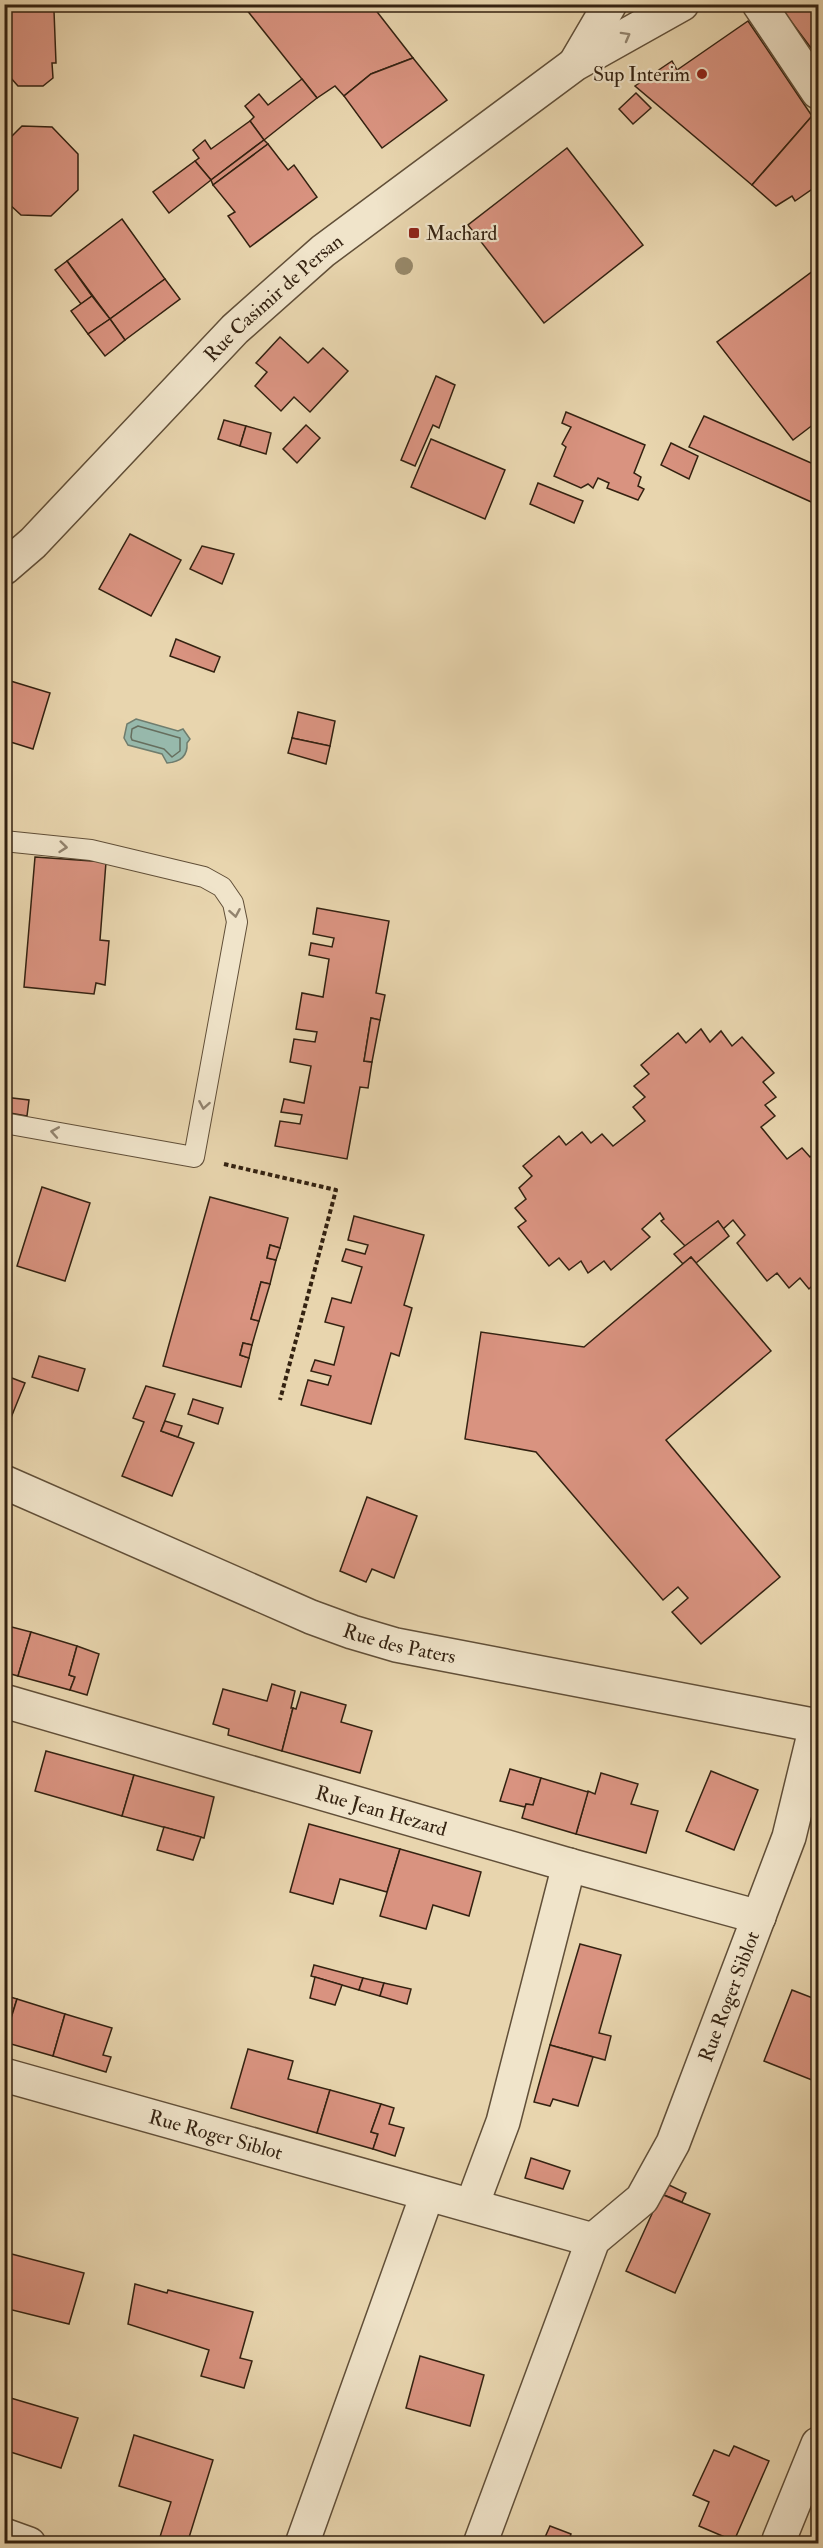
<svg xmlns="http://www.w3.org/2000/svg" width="823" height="2548" font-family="'IM FELL Double Pica',serif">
  <rect width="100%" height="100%" fill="#e8d5ae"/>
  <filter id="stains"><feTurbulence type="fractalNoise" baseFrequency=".00333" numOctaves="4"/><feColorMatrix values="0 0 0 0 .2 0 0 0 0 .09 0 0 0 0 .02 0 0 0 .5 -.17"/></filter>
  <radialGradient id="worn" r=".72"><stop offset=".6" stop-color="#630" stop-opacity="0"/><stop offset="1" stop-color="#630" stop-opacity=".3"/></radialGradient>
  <path fill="#97b9ac" stroke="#6f7d6e" stroke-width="1.5" d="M136 719 178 731 183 729 190 739 187 743C188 756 180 762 167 763L162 754 128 745 124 738 127 724Z"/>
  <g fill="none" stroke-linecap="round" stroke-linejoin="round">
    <path stroke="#666e5e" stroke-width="1.5" d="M138 726 180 738V751L172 757 164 749 132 740 131 737 132 729Z"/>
  </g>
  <g fill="#d99380" stroke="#342211" stroke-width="1.5">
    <path d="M17 4H47L54 11 56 63H52L53 78 43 86H18L10 77 11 10Z"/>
    <path d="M242 4H371L413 58 371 74 344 96 335 86 317 98Z"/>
    <path d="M778 4H818V43L811 48Z"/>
    <path d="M748 21 812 116 752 185 635 86 672 61 677 70Z"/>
    <path d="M413 58 447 100 382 148 344 96 371 74Z"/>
    <path d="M302 79 317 98 264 140 250 121 254 117 245 106 259 94 268 105Z"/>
    <path d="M636 93 651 108 633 124 619 109Z"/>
    <path d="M812 116 818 126V185L795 201 792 196 776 206 752 185Z"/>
    <path d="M250 121 264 140 211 180 195 161 199 158 193 150 205 140 211 149Z"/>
    <path d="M22 126 52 127 78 154V190L51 216 21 215 8 203 9 139Z"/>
    <path d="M264 140 268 144 213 185 211 180Z"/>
    <path d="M268 144 288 170 294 165 317 197 250 247 228 216 235 212 213 185Z"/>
    <path d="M567 148 643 245 544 323 468 225Z"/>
    <path d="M195 161 211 180 169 213 153 192Z"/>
    <path d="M122 219 165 279 110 319 67 261Z"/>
    <path d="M67 261 92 296 81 304 55 270Z"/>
    <path d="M817 268 818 421 793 440 717 342Z"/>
    <path d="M165 279 180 299 125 340 110 319Z"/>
    <path d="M92 296 110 319 88 334 71 311Z"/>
    <path d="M110 319 125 340 105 356 88 334Z"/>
    <path d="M280 337 308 363 323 348 348 371 310 412 294 397 281 411 255 386 267 372 256 363Z"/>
    <path d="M436 376 455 385 439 428 433 425 415 466 401 460Z"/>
    <path d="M566 412 645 445 634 473 641 477 638 486 644 489 638 500 607 488 609 483 598 478 593 488 588 484 581 488 554 476 566 447 562 444 571 427 562 423Z"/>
    <path d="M704 416 818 466V505L689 447Z"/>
    <path d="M224 420 246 426 240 446 218 439Z"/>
    <path d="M306 425 320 438 297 463 283 449Z"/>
    <path d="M246 426 271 433 266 454 240 446Z"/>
    <path d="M431 439 505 470 485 519 411 487Z"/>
    <path d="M671 443 698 456 689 479 661 465Z"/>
    <path d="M538 483 583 501 574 523 530 504Z"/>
    <path d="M130 534 181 560 151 616 99 589Z"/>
    <path d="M202 546 234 554 222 584 190 569Z"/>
    <path d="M176 639 220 657 214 672 170 656Z"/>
    <path d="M4 679 50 693 33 749 4 740Z"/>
    <path d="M298 712 335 721 330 746 292 738Z"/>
    <path d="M292 738 330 746 326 764 288 753Z"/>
    <path d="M35 857 106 862 100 940 109 941 105 985 96 983 94 994 24 987Z"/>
    <path d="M317 908 389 921 376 993 385 995 380 1020 371 1018 364 1061 372 1062 368 1088 360 1087 347 1159 275 1146 280 1121 300 1124 302 1115 281 1112 284 1099 304 1103 311 1066 290 1062 294 1039 315 1042 317 1032 296 1029 302 993 323 997 329 959 309 955 311 943 332 947 334 938 313 934Z"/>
    <path d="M371 1018 380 1020 372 1062 364 1061Z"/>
    <path d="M701 1029 710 1042 721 1031 732 1046 742 1037 774 1073 763 1082 776 1097 765 1105 775 1116 761 1127 787 1159 802 1148 810 1157 818 1151V1280L809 1289 800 1278 789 1288 777 1273 767 1281 737 1243 745 1235 733 1220 723 1229 718 1221 686 1247 661 1221 664 1219 660 1213 642 1229 650 1237 611 1270 604 1261 588 1273 581 1261 569 1270 559 1258 549 1266 518 1227 526 1221 515 1208 526 1199 519 1188 532 1176 523 1166 559 1136 566 1145 582 1132 591 1143 602 1134 613 1146 645 1121 633 1107 645 1097 634 1086 649 1074 641 1065 678 1033 686 1043Z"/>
    <path d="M4 1097 29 1100 27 1116 4 1112Z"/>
    <path d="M42 1187 90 1203 65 1281 17 1266Z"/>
    <path d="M210 1197 288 1218 280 1248 270 1245 267 1258 276 1260 270 1284 261 1282 251 1319 259 1321 252 1345 243 1343 240 1355 249 1358 241 1387 163 1366Z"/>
    <path d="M354 1216 424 1235 404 1305 412 1308 399 1356 391 1353 371 1424 301 1405 308 1380 328 1385 331 1376 311 1371 315 1360 334 1365 344 1327 325 1322 332 1298 351 1303 362 1267 342 1261 346 1249 365 1254 368 1245 348 1240Z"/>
    <path d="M718 1221 729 1236 696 1263 691 1257 683 1264 674 1254Z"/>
    <path d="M270 1245 280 1248 276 1260 267 1258Z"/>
    <path d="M691 1257 771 1351 666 1440 780 1577 701 1644 672 1612 688 1598 678 1587 663 1600 536 1452 465 1439 481 1332 584 1347Z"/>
    <path d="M261 1282 270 1284 259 1321 251 1319Z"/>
    <path d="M243 1343 252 1345 249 1358 240 1355Z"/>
    <path d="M39 1356 85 1369 78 1391 32 1377Z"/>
    <path d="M4 1375 25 1383 4 1435Z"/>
    <path d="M146 1386 175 1394 161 1431 194 1443 172 1496 122 1476 144 1422 133 1418Z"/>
    <path d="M193 1399 223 1408 218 1424 188 1414Z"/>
    <path d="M165 1421 182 1426 178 1437 161 1431Z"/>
    <path d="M367 1497 417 1516 394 1578 372 1569 366 1582 340 1571Z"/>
    <path d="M4 1625 31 1632 18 1676 4 1672Z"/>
    <path d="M31 1632 77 1646 69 1675 75 1677 70 1690 18 1676Z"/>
    <path d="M77 1646 99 1654 87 1695 70 1690 75 1677 69 1675Z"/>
    <path d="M272 1684 295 1691 291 1708H293L282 1751 228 1735 229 1729 213 1724 223 1689 267 1701Z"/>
    <path d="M301 1692 346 1705 341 1722 372 1731 360 1773 282 1751 293 1708 296 1709Z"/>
    <path d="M46 1751 134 1775 122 1816 35 1791Z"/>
    <path d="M510 1769 541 1778 533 1805 526 1804 525 1807 500 1801Z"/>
    <path d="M711 1771 758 1790 734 1850 686 1831Z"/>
    <path d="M601 1773 638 1784 631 1804 658 1811 646 1853 576 1834 588 1791 595 1794Z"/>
    <path d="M134 1775 214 1797 204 1838 122 1816Z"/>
    <path d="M541 1778 588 1792 576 1834 522 1818 526 1804 533 1805Z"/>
    <path d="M309 1824 400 1849 387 1892 340 1879 333 1904 290 1892Z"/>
    <path d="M164 1827 201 1837 193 1860 157 1850Z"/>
    <path d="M400 1849 481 1872 469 1916 433 1905 426 1929 380 1916Z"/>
    <path d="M580 1944 621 1955 599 2033 611 2036 605 2060 550 2045Z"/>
    <path d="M314 1965 363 1978 359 1990 311 1976Z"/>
    <path d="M315 1977 342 1985 335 2005 310 1998Z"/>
    <path d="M363 1978 384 1983 380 1996 359 1990Z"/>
    <path d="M384 1983 411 1989 407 2004 380 1996Z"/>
    <path d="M792 1990 818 2000V2061L812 2080 764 2061Z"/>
    <path d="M4 1995 17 1999 8 2028 4 2027Z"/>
    <path d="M17 1999 65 2014 53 2056 4 2042V2027L8 2028Z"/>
    <path d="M65 2014 112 2028 103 2055 111 2057 106 2072 53 2056Z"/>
    <path d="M550 2045 593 2057 578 2106 553 2099 550 2106 534 2102Z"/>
    <path d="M248 2049 293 2061 288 2079 330 2090 317 2133 231 2108Z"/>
    <path d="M330 2090 381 2104 371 2132 378 2134 373 2149 317 2133Z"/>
    <path d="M381 2104 394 2108 389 2124 404 2128 395 2156 373 2149 378 2134 371 2132Z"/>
    <path d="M531 2158 570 2171 563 2189 525 2178Z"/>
    <path d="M669 2185 686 2193 682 2202 664 2195Z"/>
    <path d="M661 2194 710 2214 675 2293 626 2271Z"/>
    <path d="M4 2252 84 2273 69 2324 4 2308Z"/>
    <path d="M135 2284 167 2293 168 2290 253 2312 240 2358 252 2361 244 2388 201 2376 209 2350 128 2324Z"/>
    <path d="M420 2356 484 2375 470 2426 406 2408Z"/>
    <path d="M4 2396 78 2418 61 2468 4 2450Z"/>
    <path d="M134 2435 213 2460 187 2544H169L159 2540 171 2502 119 2486Z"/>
    <path d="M734 2446 769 2461 734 2541 699 2526 709 2502 693 2495 714 2450 729 2456Z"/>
    <path d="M550 2526 571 2534 569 2540 578 2544H542Z"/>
  </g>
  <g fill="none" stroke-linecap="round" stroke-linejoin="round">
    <defs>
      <path id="service" d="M4 841 91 850 204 877 222 887 233 903 237 922 194 1157 4 1123"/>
      <g id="minor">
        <path d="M759 4 818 92"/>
        <path d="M576 62 610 4"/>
        <path id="s1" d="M4 568 33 543 235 329 323 251 575 64 682 4"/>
        <path id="s2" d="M4 1482 311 1617 352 1632 396 1645 818 1726"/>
        <path id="s3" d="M4 1701 569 1865 759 1917"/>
        <path id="s4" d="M4 2075 593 2240"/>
        <path d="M472 2205 503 2122 569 1865"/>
        <path d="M4 2535 29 2544"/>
        <path d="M779 2540 818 2444"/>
        <path d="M302 2544 427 2195"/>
        <path id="s5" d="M480 2544 593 2240 642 2199 673 2143 789 1837 816 1726"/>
      </g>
    </defs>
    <use href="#service" stroke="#614f38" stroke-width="22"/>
    <use href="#minor" stroke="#614f38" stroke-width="36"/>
    <path stroke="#342211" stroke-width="4" stroke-dasharray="4.5 3" stroke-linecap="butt" d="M224 1164 336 1190 280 1400"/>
    <use href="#service" stroke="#f0e4ca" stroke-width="20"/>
    <use href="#minor" stroke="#f0e4ca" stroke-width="33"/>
  </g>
  <circle fill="#978869" cx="404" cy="266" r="9"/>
  <defs><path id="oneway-chevron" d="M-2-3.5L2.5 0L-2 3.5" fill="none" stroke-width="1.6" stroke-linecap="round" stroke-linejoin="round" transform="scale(1.5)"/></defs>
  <g stroke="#92836e">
    <use href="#oneway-chevron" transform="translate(626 36) rotate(-29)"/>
    <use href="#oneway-chevron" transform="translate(63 847) rotate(6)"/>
    <use href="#oneway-chevron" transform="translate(235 913) rotate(80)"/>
    <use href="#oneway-chevron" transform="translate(204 1105) rotate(100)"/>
    <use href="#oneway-chevron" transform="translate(55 1132) rotate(-170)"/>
  </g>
  <g fill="#8f2418" stroke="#f0e4ca" stroke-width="2">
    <circle cx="702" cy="74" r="6"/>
    <rect x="408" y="227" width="12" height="12" rx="3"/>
  </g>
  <g text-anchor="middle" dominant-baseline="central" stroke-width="4.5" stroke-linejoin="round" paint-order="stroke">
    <g font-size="20" fill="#342211" stroke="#f0e4ca" text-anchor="end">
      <text x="690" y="74">Sup Interim</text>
      <text x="426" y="233" text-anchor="start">Machard</text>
    </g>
    <g font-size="20" fill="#342211" stroke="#f0e4ca">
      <text stroke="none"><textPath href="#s1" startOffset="382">Rue Casimir de Persan</textPath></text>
      <text stroke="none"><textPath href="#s2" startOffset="428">Rue des Paters</textPath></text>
      <text stroke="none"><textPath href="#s3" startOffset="393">Rue Jean Hezard</textPath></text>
      <text stroke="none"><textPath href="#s5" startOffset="609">Rue Roger Siblot</textPath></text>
      <text stroke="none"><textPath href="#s4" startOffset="220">Rue Roger Siblot</textPath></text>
    </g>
  </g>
  <rect width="823" height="2548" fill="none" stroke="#e8d5ae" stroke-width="24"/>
  <rect x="6" y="6" width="811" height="2536" fill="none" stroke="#342211" stroke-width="3"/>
  <rect x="12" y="12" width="799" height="2524" fill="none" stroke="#342211" stroke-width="1.5"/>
  <rect width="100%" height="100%" filter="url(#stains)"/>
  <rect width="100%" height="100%" fill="url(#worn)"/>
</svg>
